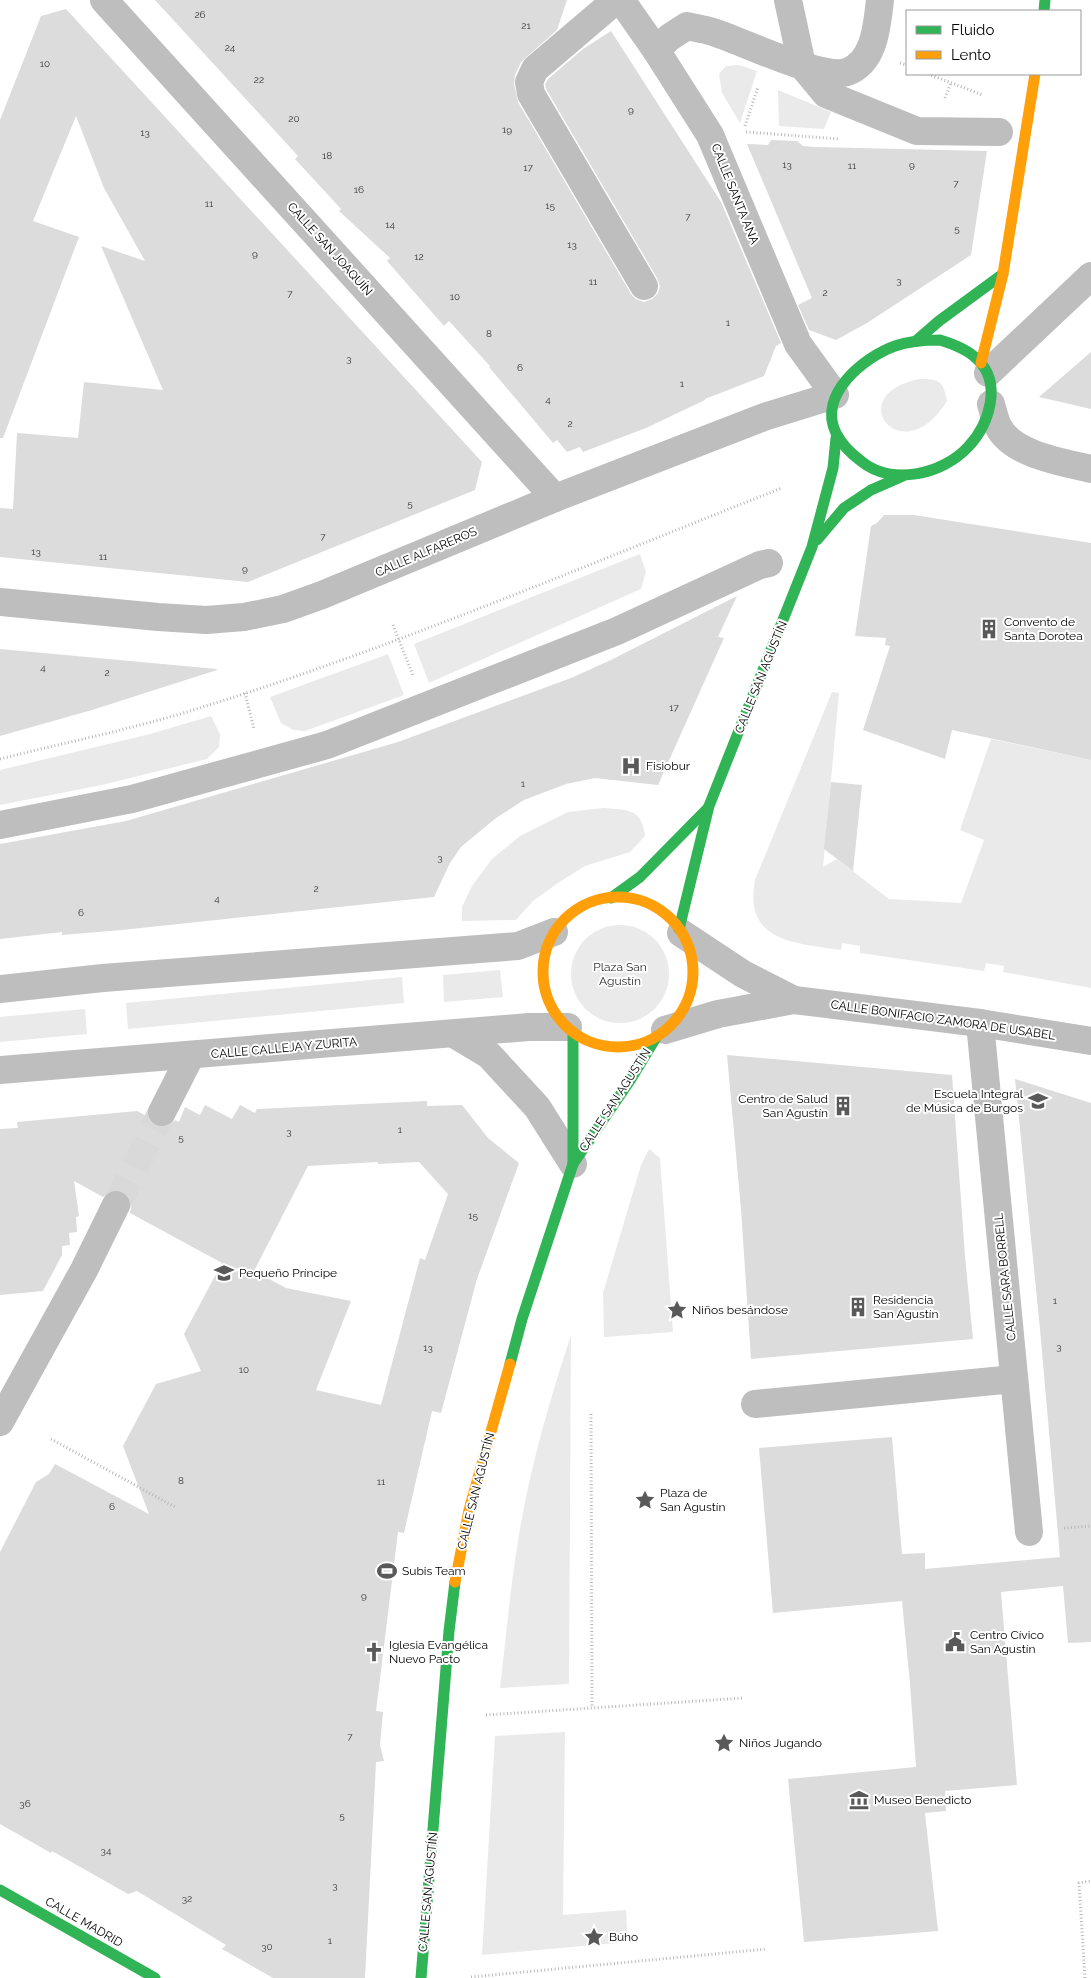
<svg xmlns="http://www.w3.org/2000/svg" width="1091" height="1978" font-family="Raleway,sans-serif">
  <rect width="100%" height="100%" fill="#fff"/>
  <g fill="#eaeaea">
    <path d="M739 65 757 71 740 123 722 93 719 74 726 66Z"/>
    <path d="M778 90 831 112 824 129 779 126Z"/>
    <path d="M919 379C939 379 943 380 947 401 902 474 840 395 919 379Z"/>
    <path d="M640 554 646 572 641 589 429 683 414 644Z"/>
    <path d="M388 654 404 695 305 731 293 730 281 723 270 697Z"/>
    <path d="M832 692 839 693 823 867 837 859 889 899 961 903 984 840 960 830 991 739 1091 760V988L1003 972 1004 966 986 963 984 971 860 953V946L842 943 841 950C795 943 743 942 755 880Z"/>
    <path d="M211 716 220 734 219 747 207 759 102 785 0 805V770L150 734Z"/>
    <path d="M603 808C628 810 642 808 645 836L630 852 585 866 558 883 533 901 516 920 462 921V907L472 886 492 859 520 836 568 812Z"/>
    <circle cx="620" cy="974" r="49"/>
    <path d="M500 970 503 997 444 1002 443 975Z"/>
    <path d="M402 977 404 1003 128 1029 126 1003Z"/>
    <path d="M85 1009 87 1034 0 1042V1017Z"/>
    <path d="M649 1149 660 1158 673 1332 604 1337 603 1293 641 1165Z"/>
    <path d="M571 1335 569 1684 500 1688C506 1639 510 1589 518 1541 529 1471 549 1402 571 1335Z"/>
    <path d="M565 1732 563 1915 626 1910 628 1942 482 1955 495 1736Z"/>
  </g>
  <g fill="#dcdcdc" fill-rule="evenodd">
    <path d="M155 0H567L557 30 521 62 515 75 514 84 518 102 631 294 636 299 644 302 652 299 658 293 660 286 657 278 546 89 545 84 548 79 583 49 611 31 721 202 781 343 776 346 764 376 705 399V400L646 428 583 452 580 447 567 452 557 440 553 443 489 367 490 366 449 321 444 326 387 261 390 258 339 211 341 209 295 159 298 156Z"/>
    <path d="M66 9 482 462 475 490 248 582 0 557V508L13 509 17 433 78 438 84 382 163 390 101 246 145 261 104 188 76 116 33 221 79 237 3 438H0V120L41 16Z"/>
    <path d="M771 140 797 141 803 146 815 147 987 151 971 255 867 323 836 340 809 330 798 305 812 298 747 144 768 145Z"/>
    <path d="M1091 352V409L1039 397Z"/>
    <path d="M884 515H914L1091 543V760L952 730 945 759 863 730 890 646 885 645 886 638 855 636 871 526 877 523Z"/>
    <path d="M737 596 718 637 724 638 658 785 595 778 566 784 524 800 496 818 461 847 450 863 434 897 122 930 62 935V932L0 939V844L126 821 398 742 571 678 611 660Z"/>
    <path d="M0 649 217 669V670L92 710 0 736Z"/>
    <path d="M831 782 862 785 853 871 824 849Z"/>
    <path d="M727 1055 952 1075 965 1256 973 1339 751 1359 741 1209Z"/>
    <path d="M1015 1079 1091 1103V1642L1068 1643 1063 1586 1001 1592 1017 1785 945 1791 946 1811 925 1813 938 1931 804 1942 788 1779 916 1767 910 1684 902 1601 773 1613 759 1448 892 1437 902 1554 925 1553V1569L1060 1557 1040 1329Z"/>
    <path d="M427 1101V1106L462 1105 488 1138 519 1163 477 1279 441 1413 432 1411 404 1533 398 1532 376 1711 383 1712 380 1745 384 1761 376 1762 365 1978H273L222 1949 226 1945 137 1891 128 1894 52 1851 51 1853 0 1824V1552L36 1482 49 1474 55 1464 149 1514 123 1446 156 1384 201 1371 184 1334 222 1263 130 1213 132 1203 129 1196 123 1191 114 1190 108 1192 103 1197 74 1181 79 1216 76 1217 77 1232 69 1233 70 1245 62 1246V1255L43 1291 0 1295V1129L18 1128 17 1122 137 1111 147 1116 155 1126 163 1128 170 1125 175 1120 179 1122 185 1107 200 1115 205 1105 232 1119 240 1105 255 1113 257 1109ZM378 1162V1164L419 1162 448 1194 425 1260 420 1258 381 1405 316 1390 351 1301 286 1288 254 1271 308 1166Z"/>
  </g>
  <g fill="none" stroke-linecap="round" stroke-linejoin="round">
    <path stroke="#d9d9d9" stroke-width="28" stroke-dasharray="28 14" stroke-linecap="butt" d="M116 1205 162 1112"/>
    <g stroke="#b8b8b8" stroke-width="3" stroke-dasharray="1 2.5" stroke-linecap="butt">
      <path d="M900 63 907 65"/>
      <path d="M928 74 983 95"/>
      <path d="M945 98 951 83"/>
      <path d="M745 126 758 87"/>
      <path d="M746 132 840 139"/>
      <path d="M393 625 413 675"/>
      <path d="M245 693 254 729"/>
      <path d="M0 759C63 743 128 730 190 711 391 649 586 565 782 488"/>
      <path d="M591 1414 592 1708"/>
      <path d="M51 1439 175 1507"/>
      <path d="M1064 1528 1091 1526"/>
      <path d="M486 1715 743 1698"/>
      <path d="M471 1977 767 1949"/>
      <path d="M1085 1978 1079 1883 1091 1881"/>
    </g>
    <g stroke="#bebebe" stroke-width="28">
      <path d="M104 0 555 498"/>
      <path d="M616 0 535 69 529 82 531 94 644 286"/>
      <path d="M788 0 802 65 826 94 917 131 999 132"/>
      <path d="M656 50 670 37 687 26C695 28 704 29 713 32 742 41 820 80 847 72 875 62 877 25 880 0"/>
      <path d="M988 373 1091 276"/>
      <path d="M991 404C993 411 995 420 998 426 1012 455 1063 462 1091 469"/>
      <path d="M0 602 158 617 206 620 244 617 283 609 322 595 555 498 764 417 835 395 798 344 710 135 656 50 621 0"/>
      <path d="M0 825 132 799 327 745 617 631 760 565 769 563"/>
      <path d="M681 933 743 974 794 1000"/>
      <path d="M0 989 103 978 518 946 554 932"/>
      <path d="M980 1023 1029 1532"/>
      <path d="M665 1030 718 1014 794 1000 980 1023 1091 1041"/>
      <path d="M454 1034 489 1055 537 1107 573 1164"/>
      <path d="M0 1070 529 1027H568"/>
      <path d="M162 1112 191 1055"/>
      <path d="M755 1404 1014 1379"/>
      <path d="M0 1422 84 1270 116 1205"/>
    </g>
    <g stroke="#30b455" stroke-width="11">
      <path d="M1044 11 1045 0"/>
      <path d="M940 340C953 344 967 349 977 359 1003 383 989 425 968 447 942 475 891 486 861 461 850 453 842 445 836 433 817 395 864 357 895 346 909 341 925 340 940 340Z"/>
      <path d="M916 341 939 321 1003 274"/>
      <path d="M817 540 844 508 871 490 903 476"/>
      <path d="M611 898 640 877 708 808"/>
      <path d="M679 929 709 806 812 547 833 468 836 438"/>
      <path d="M573 1033V1164"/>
      <path d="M510 1364 522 1319 573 1164 631 1079 657 1036"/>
      <path d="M0 1890 155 1978"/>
      <path d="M421 1978 449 1631 455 1582"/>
    </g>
    <g stroke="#ff9f0a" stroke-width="11">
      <path d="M981 363 1003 274 1035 74"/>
      <circle cx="618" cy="972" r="75"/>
      <path d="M455 1582 469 1510 510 1364"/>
    </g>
  </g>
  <defs>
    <symbol id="building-bare" viewBox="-9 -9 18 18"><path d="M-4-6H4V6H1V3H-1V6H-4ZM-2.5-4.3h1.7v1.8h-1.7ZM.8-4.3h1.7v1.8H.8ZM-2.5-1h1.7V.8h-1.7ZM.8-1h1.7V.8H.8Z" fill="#595959" stroke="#fff" stroke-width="2.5" paint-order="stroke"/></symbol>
    <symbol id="hospital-bare" viewBox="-9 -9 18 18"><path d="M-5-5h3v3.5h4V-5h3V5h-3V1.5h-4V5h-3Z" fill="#595959" stroke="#fff" stroke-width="2.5" paint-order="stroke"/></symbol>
    <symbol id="school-bare" viewBox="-9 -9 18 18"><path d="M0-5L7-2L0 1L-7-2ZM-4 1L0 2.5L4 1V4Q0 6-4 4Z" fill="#595959" stroke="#fff" stroke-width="2.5" paint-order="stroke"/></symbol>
    <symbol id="sight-bare" viewBox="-9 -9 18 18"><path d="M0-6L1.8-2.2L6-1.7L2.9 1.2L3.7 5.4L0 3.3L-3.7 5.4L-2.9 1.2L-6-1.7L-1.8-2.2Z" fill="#595959" stroke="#fff" stroke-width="2.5" paint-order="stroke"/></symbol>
    <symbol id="stadium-bare" viewBox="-9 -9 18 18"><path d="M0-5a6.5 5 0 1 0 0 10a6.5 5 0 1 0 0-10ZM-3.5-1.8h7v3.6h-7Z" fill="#595959" stroke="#fff" stroke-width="2.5" paint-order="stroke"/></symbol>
    <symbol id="civic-bare" viewBox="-9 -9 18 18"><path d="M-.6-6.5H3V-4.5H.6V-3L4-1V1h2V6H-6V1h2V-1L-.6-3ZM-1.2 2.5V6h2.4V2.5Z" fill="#595959" stroke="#fff" stroke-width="2.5" paint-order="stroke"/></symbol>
    <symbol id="church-bare" viewBox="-9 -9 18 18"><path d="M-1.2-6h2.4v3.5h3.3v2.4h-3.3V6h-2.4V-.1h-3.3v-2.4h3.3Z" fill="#595959" stroke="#fff" stroke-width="2.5" paint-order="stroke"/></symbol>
    <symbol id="museum-bare" viewBox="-9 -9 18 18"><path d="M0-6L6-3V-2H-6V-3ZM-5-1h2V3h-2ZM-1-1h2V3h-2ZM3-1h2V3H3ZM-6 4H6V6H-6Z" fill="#595959" stroke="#fff" stroke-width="2.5" paint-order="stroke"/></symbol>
  </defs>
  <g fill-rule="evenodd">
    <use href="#building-bare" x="975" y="615" width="28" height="28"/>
    <use href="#hospital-bare" x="617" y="752" width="28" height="28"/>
    <use href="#school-bare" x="1024" y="1087" width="28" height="28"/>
    <use href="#building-bare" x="829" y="1092" width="28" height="28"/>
    <use href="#school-bare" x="210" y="1259" width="28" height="28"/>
    <use href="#building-bare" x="844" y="1293" width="28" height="28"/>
    <use href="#sight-bare" x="663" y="1296" width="28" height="28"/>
    <use href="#sight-bare" x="631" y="1486" width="28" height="28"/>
    <use href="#stadium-bare" x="373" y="1557" width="28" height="28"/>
    <use href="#civic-bare" x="941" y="1628" width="28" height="28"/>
    <use href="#church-bare" x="360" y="1638" width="28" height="28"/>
    <use href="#sight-bare" x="710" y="1729" width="28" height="28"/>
    <use href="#museum-bare" x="845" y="1786" width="28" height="28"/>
    <use href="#sight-bare" x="580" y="1923" width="28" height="28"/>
  </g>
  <g text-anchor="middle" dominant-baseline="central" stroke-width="4" stroke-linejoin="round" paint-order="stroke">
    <g font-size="10" fill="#373737">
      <text x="200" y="14">26</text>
      <text x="526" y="25">21</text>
      <text x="230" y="47">24</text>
      <text x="45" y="63">10</text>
      <text x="259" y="79">22</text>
      <text x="631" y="109">9</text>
      <text x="294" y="118">20</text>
      <text x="507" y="129">19</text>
      <text x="145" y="132">13</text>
      <text x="327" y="155">18</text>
      <text x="787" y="164">13</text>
      <text x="912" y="164">9</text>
      <text x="852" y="165">11</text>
      <text x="528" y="167">17</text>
      <text x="956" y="183">7</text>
      <text x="359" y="189">16</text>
      <text x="209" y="203">11</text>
      <text x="550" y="205">15</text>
      <text x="688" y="216">7</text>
      <text x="390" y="224">14</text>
      <text x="957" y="228">5</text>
      <text x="572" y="244">13</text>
      <text x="255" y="253">9</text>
      <text x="419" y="256">12</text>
      <text x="899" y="280">3</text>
      <text x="593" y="281">11</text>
      <text x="825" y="292">2</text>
      <text x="290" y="293">7</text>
      <text x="455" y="296">10</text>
      <text x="728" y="322">1</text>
      <text x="489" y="333">8</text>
      <text x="349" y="358">3</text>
      <text x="520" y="367">6</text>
      <text x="682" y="383">1</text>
      <text x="548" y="399">4</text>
      <text x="570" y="423">2</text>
      <text x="410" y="503">5</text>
      <text x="323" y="536">7</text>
      <text x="36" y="551">13</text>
      <text x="103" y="556">11</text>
      <text x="245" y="568">9</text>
      <text x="43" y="667">4</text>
      <text x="107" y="672">2</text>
      <text x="674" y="707">17</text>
      <text x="523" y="783">1</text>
      <text x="440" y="857">3</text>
      <text x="316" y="888">2</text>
      <text x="217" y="898">4</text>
      <text x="81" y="912">6</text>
      <text x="400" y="1129">1</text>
      <text x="289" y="1131">3</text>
      <text x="181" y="1137">5</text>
      <text x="473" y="1215">15</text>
      <text x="1055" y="1300">1</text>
      <text x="1059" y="1346">3</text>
      <text x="428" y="1347">13</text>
      <text x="244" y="1369">10</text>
      <text x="181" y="1480">8</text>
      <text x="381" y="1481">11</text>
      <text x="112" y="1506">6</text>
      <text x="364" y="1595">9</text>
      <text x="350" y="1736">7</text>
      <text x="25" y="1803">36</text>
      <text x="342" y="1815">5</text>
      <text x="106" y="1850">34</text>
      <text x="335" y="1885">3</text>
      <text x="187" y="1898">32</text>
      <text x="330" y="1940">1</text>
      <text x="267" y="1946">30</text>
    </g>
    <g font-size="12" fill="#000" stroke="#fff">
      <text transform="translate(735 194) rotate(68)">CALLE SANTA ANA</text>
      <text transform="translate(330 249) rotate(48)">CALLE SAN JOAQUÍN</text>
      <text transform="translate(426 552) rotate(-23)">CALLE ALFAREROS</text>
      <text transform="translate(761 677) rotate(-68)">CALLE SAN AGUSTÍN</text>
      <text transform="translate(943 1020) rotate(8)">CALLE BONIFACIO ZAMORA DE USABEL</text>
      <text transform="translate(284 1048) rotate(-5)">CALLE CALLEJA Y ZURITA</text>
      <text transform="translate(615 1100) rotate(-57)">CALLE SAN AGUSTÍN</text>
      <text transform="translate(1005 1277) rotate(-96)">CALLE SARA BORRELL</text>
      <text transform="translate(476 1491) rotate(-76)">CALLE SAN AGUSTÍN</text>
      <text transform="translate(428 1892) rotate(-85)">CALLE SAN AGUSTÍN</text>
      <text transform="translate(84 1922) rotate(30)">CALLE MADRID</text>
    </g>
    <g font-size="12" fill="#000" stroke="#fff" text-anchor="start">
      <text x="1004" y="622">Convento de<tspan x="1004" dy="14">Santa Dorotea</tspan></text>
      <text x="646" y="766">Fisiobur</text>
      <text x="1023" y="1094" text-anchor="end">Escuela Integral<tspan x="1023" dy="14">de Música de Burgos</tspan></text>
      <text x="828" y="1099" text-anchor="end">Centro de Salud<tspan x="828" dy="14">San Agustín</tspan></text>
      <text x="239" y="1273">Pequeño Príncipe</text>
      <text x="873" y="1300">Residencia<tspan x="873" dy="14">San Agustín</tspan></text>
      <text x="692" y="1310">Niños besándose</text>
      <text x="660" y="1493">Plaza de<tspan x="660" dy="14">San Agustín</tspan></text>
      <text x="402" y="1571">Subis Team</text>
      <text x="970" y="1635">Centro Cívico<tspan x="970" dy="14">San Agustín</tspan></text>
      <text x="389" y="1645">Iglesia Evangélica<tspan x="389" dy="14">Nuevo Pacto</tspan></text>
      <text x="739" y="1743">Niños Jugando</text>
      <text x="874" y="1800">Museo Benedicto</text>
      <text x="609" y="1937">Búho</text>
    </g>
    <g font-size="12" fill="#2f2f2f" stroke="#fff">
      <text x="620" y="967">Plaza San<tspan x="620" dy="14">Agustín</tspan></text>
    </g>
  </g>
  <rect x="906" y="10" width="175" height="65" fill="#ffffff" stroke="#999999"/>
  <rect x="916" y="26" width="25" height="8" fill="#30b455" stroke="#999999"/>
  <text x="951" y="35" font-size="15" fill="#000000">Fluido</text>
  <rect x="916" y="51" width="25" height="8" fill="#ff9f0a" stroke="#999999"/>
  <text x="951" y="60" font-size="15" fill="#000000">Lento</text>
</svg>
